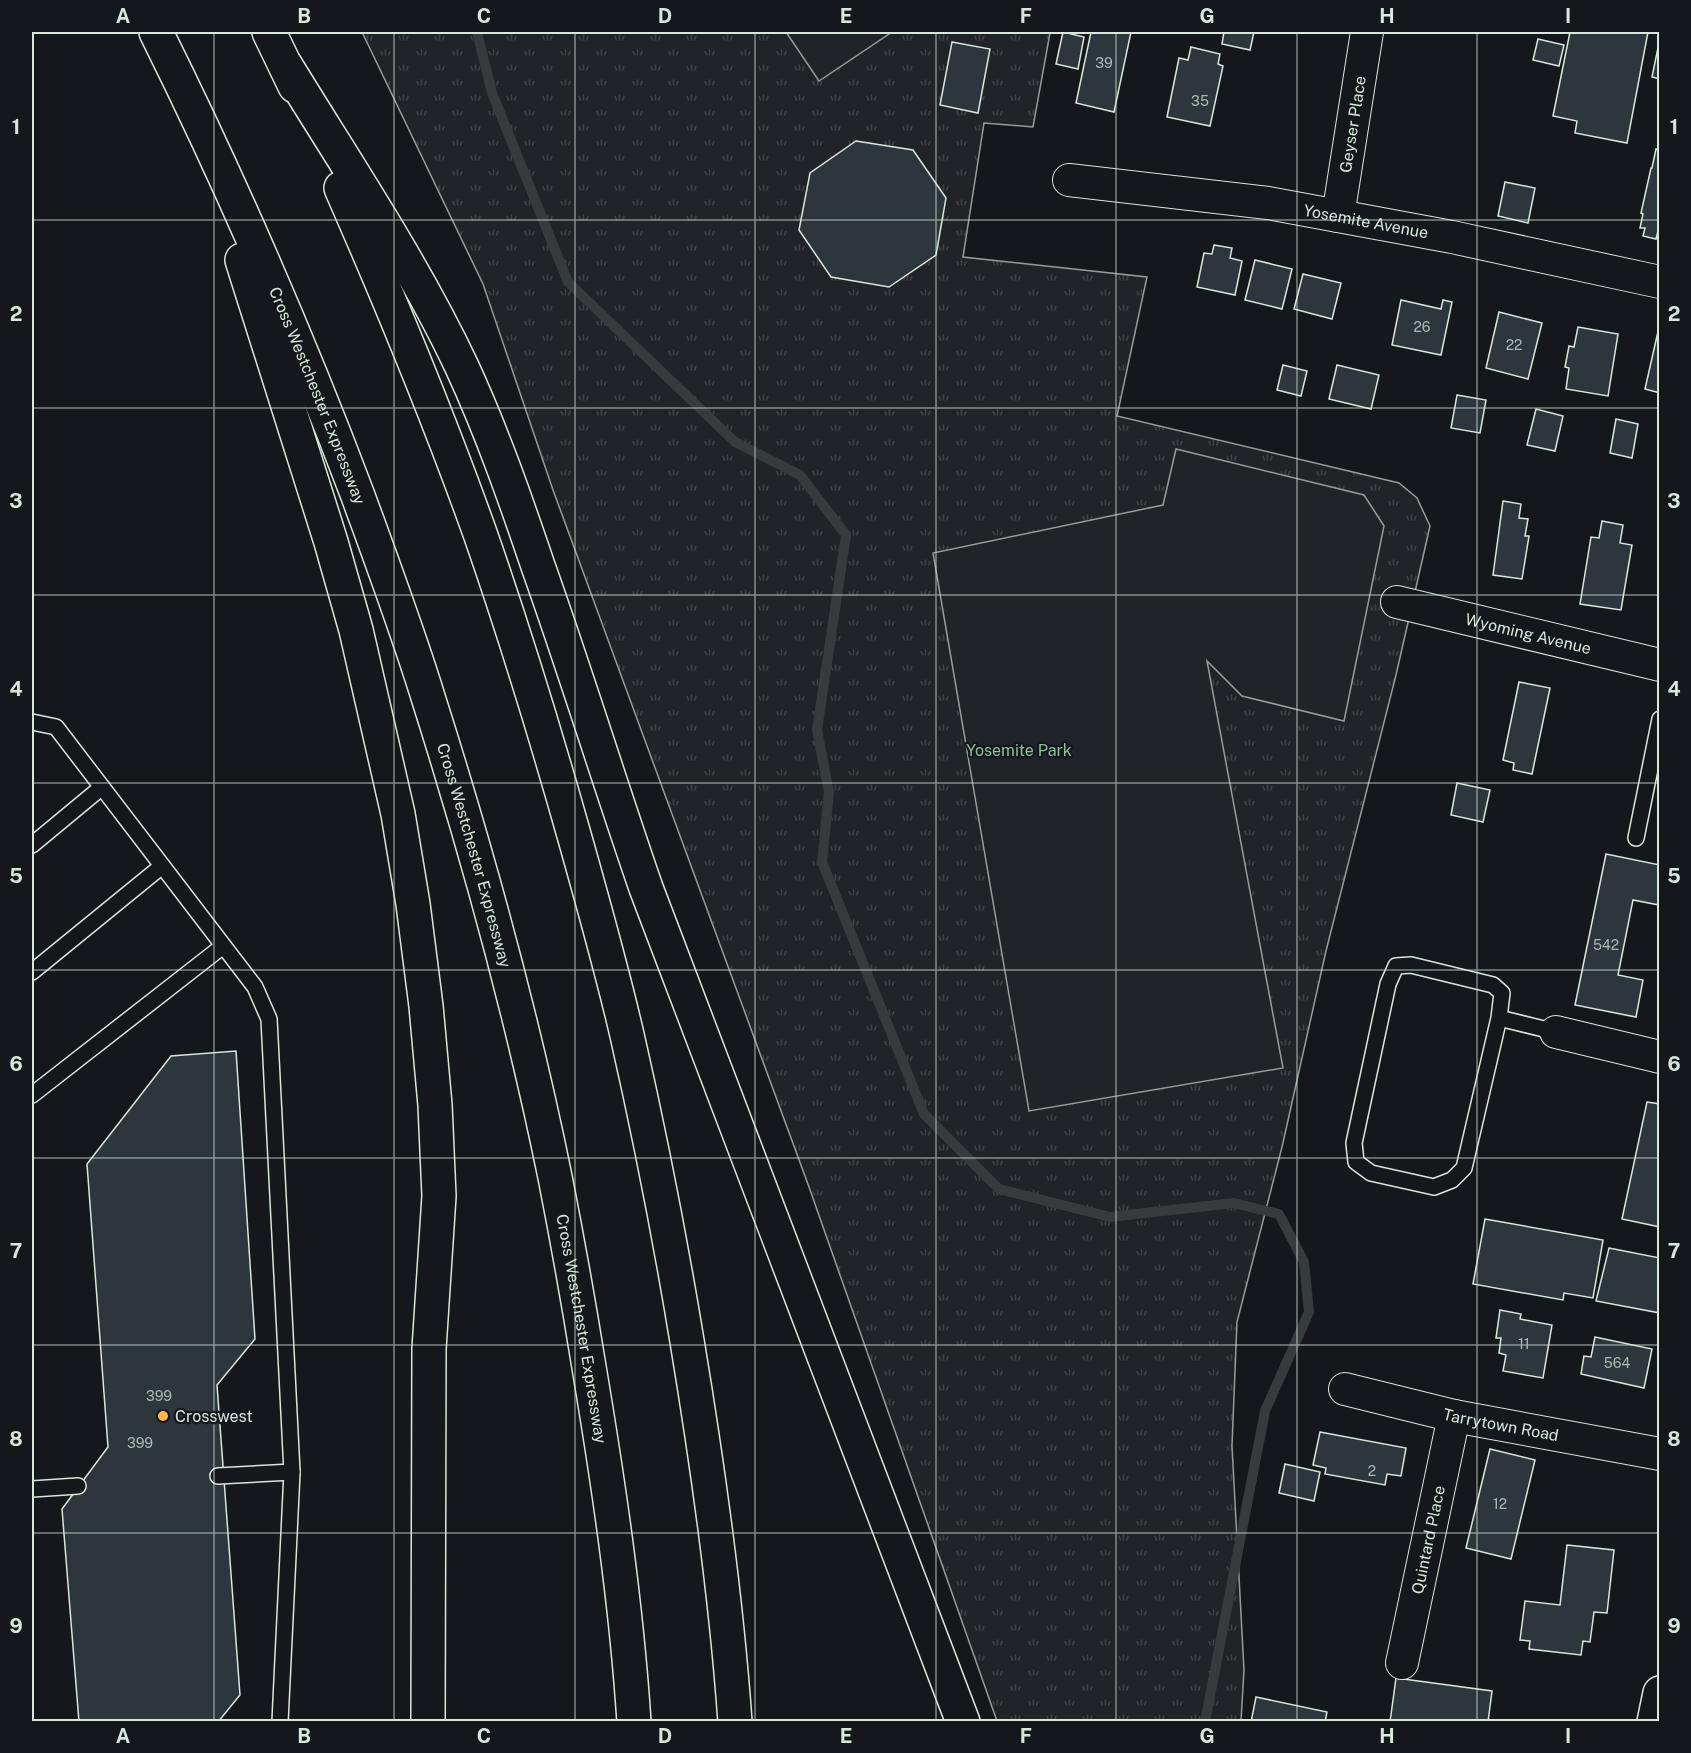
<svg xmlns="http://www.w3.org/2000/svg" width="1691" height="1753" font-family="'Public Sans',sans-serif">
  <defs>
    <pattern id="grass-tufts" width="24" height="20" patternUnits="userSpaceOnUse" patternTransform="scale(1.5)"><rect width="24" height="20" fill="#202428"/><path d="M3 7l-1-3M5 7V3M7 7l1-3M15 17l-1-3M17 17v-4M19 17l1-3" fill="none" stroke="#404447"/></pattern>
  </defs>
  <rect width="100%" height="100%" fill="#14181c"/>
  <path fill="url(#grass-tufts)" stroke="#939e99" stroke-width="1.5" d="M362 32H1049L1050 33 1033 127 984 123 963 257 1147 277 1117 416 1399 483 1417 498 1430 526 1396 675 1326 951 1282 1147 1237 1322 1232 1446 1244 1670 1241 1721H997L809 1187 553 490 483 284Z"/>
  <g fill="#202428" stroke="#939e99" stroke-width="1.5">
    <path d="M786 32H892L819 81Z"/>
    <path d="M1176 449 1364 495 1384 526 1344 721 1242 696 1207 661 1283 1068 1029 1111 933 553 1163 505Z"/>
  </g>
  <g fill="none" stroke-linecap="round" stroke-linejoin="round">
    <path stroke="#363b3e" stroke-width="10" d="M477 32 492 93 568 282 735 442 800 475 846 535 817 730 829 792 822 862 924 1114 999 1189 1110 1217 1234 1203 1279 1214 1304 1262 1309 1312 1265 1411 1205 1722"/>
  </g>
  <g fill="#2c363c" stroke="#d8e6dc" stroke-width="1.5">
    <path d="M1063 32 1084 37 1078 69 1056 64Z"/>
    <path d="M1091 32H1131L1114 112 1076 103Z"/>
    <path d="M1224 32H1254L1250 50 1222 44Z"/>
    <path d="M1570 32H1648L1627 143 1575 133 1577 121 1553 116Z"/>
    <path d="M1660 38V79L1652 77Z"/>
    <path d="M1538 39 1564 45 1559 66 1533 60Z"/>
    <path d="M952 42 990 49 978 113 940 105Z"/>
    <path d="M1191 47 1220 54 1218 64 1223 66 1210 126 1167 117 1179 58 1188 60Z"/>
    <path d="M856 141 913 150 946 198 936 255 889 287 831 277 799 230 810 173Z"/>
    <path d="M1656 149 1660 150V231H1658L1656 239 1643 236 1645 228H1640L1643 214 1641 213 1651 168H1652Z"/>
    <path d="M1505 182 1535 188 1528 223 1498 216Z"/>
    <path d="M1214 245 1232 248 1230 258 1242 261 1235 295 1197 287 1204 253 1212 254Z"/>
    <path d="M1255 260 1292 269 1282 309 1245 300Z"/>
    <path d="M1303 274 1341 283 1332 319 1294 309Z"/>
    <path d="M1401 300 1441 309 1443 300 1452 302 1441 355 1392 345Z"/>
    <path d="M1499 312 1542 323 1528 379 1486 368Z"/>
    <path d="M1578 327 1618 334 1608 396 1566 389 1569 368 1565 367 1569 346 1574 347Z"/>
    <path d="M1659 327H1660V393L1645 389Z"/>
    <path d="M1283 365 1307 371 1301 396 1277 390Z"/>
    <path d="M1337 365 1379 375 1371 409 1329 399Z"/>
    <path d="M1457 395 1486 400 1480 433 1451 428Z"/>
    <path d="M1536 409 1563 416 1555 451 1527 445Z"/>
    <path d="M1616 419 1638 424 1632 458 1610 453Z"/>
    <path d="M1503 501 1521 504 1519 518 1528 519 1525 536H1529L1522 579 1493 575Z"/>
    <path d="M1602 521 1623 525 1620 543 1632 545 1621 610 1580 604 1591 537 1599 538Z"/>
    <path d="M1519 682 1550 688 1532 774 1513 770 1514 763 1503 760Z"/>
    <path d="M1457 783 1490 790 1483 822 1451 815Z"/>
    <path d="M1606 854 1660 865 1659 905 1633 900 1618 975 1643 980 1636 1017 1575 1005Z"/>
    <path d="M236 1051 255 1339 217 1385 240 1695 218 1722H79L62 1509 108 1447 87 1164 171 1056Z"/>
    <path d="M1647 1102 1660 1104V1227L1622 1219Z"/>
    <path d="M1485 1219 1603 1240 1593 1298 1564 1293 1563 1300 1473 1284Z"/>
    <path d="M1609 1248 1660 1258V1313L1596 1301Z"/>
    <path d="M1500 1310 1521 1314 1520 1319 1552 1325 1543 1378 1503 1371 1506 1355 1499 1353 1501 1338H1496Z"/>
    <path d="M1595 1337 1652 1349 1644 1388 1581 1374 1584 1356 1591 1357Z"/>
    <path d="M1320 1432 1406 1448 1401 1476 1387 1474 1385 1485 1325 1474 1326 1468 1313 1465Z"/>
    <path d="M1490 1449 1535 1460 1511 1559 1466 1548Z"/>
    <path d="M1285 1464 1320 1472 1314 1501 1279 1493Z"/>
    <path d="M1567 1545 1614 1550 1607 1613 1594 1612 1590 1642 1583 1641 1581 1655 1529 1649 1530 1641 1520 1640 1525 1601 1560 1605Z"/>
    <path d="M1396 1678 1492 1691 1488 1722H1390Z"/>
    <path d="M1256 1697 1327 1712 1325 1722H1251Z"/>
  </g>
  <g fill="none" stroke-linecap="round" stroke-linejoin="round">
    <defs>
      <g id="lane">
        <path d="M32 722 56 727 255 987 269 1019 292 1472 280 1722"/>
        <path d="M1636 838 1660 719"/>
        <path d="M32 845 102 787"/>
        <path d="M32 972 162 866"/>
        <path d="M1499 1018 1464 1168 1452 1180 1434 1187 1371 1173 1356 1162 1354 1143 1388 984 1396 966 1411 965 1493 985 1502 993 1499 1018 1556 1032"/>
        <path d="M32 1095 223 946"/>
        <path d="M218 1476 292 1472"/>
        <path d="M32 1489 78 1486"/>
      </g>
      <g id="street">
        <path id="s1" d="M1069 180 1268 203 1452 237 1660 282"/>
        <path id="s2" d="M1338 216 1367 32"/>
        <path id="s3" d="M1397 602 1660 665"/>
        <path d="M1556 1032 1660 1057"/>
        <path id="s4" d="M1345 1389 1454 1416 1660 1454"/>
        <path id="s5" d="M1402 1663 1454 1416"/>
      </g>
      <path id="primary" d="M1654 1722 1660 1693"/>
      <g id="highway">
        <path id="s6" d="M156 32C231 183 298 337 358 496 382 562 407 629 428 697 478 855 522 1015 555 1177 567 1238 578 1299 588 1361 608 1480 626 1600 634 1722"/>
        <path d="M269 32 295 86"/>
        <path d="M286 66C346 164 413 263 462 367 492 432 515 498 538 566 576 673 609 781 646 888L963 1722"/>
        <path d="M341 188C391 302 439 418 481 536 516 637 547 739 576 842 594 906 612 970 627 1035 650 1136 670 1238 687 1341 708 1467 726 1594 735 1722"/>
        <path d="M242 260 331 542 356 630 398 814 413 904 426 1006 435 1105 439 1196 429 1349 428 1722"/>
      </g>
    </defs>
    <use href="#lane" stroke="#d8e6dc" stroke-width="18"/>
    <use href="#street" stroke="#d8e6dc" stroke-width="34"/>
    <use href="#primary" stroke="#d8e6dc" stroke-width="36"/>
    <use href="#highway" stroke="#d8e6dc" stroke-width="36"/>
    <use href="#lane" stroke="#14181c" stroke-width="15"/>
    <use href="#street" stroke="#14181c" stroke-width="32"/>
    <use href="#primary" stroke="#14181c" stroke-width="33"/>
    <use href="#highway" stroke="#14181c" stroke-width="33"/>
  </g>
  <path fill="none" stroke="#d8e6dc" stroke-width="1.5" stroke-opacity="0.55" d="M214 32V1722M394 32V1722M575 32V1722M755 32V1722M936 32V1722M1116 32V1722M1297 32V1722M1477 32V1722M32 220H1660M32 408H1660M32 595H1660M32 783H1660M32 970H1660M32 1158H1660M32 1345H1660M32 1533H1660"/>
  <circle fill="#ffb74d" stroke="#14181c" stroke-width="2" cx="163" cy="1416" r="6"/>
  <g text-anchor="middle" dominant-baseline="central" stroke-width="4.5" stroke-linejoin="round" paint-order="stroke">
    <g font-size="14" fill="#adbab4">
      <text x="1104" y="63">39</text>
      <text x="1200" y="101">35</text>
      <text x="1422" y="327">26</text>
      <text x="1514" y="345">22</text>
      <text x="1606" y="945">542</text>
      <text x="1524" y="1344">11</text>
      <text x="1617" y="1363">564</text>
      <text x="159" y="1396">399</text>
      <text x="140" y="1443">399</text>
      <text x="1372" y="1471">2</text>
      <text x="1500" y="1504">12</text>
    </g>
    <g font-size="16" fill="#d8e6dc" stroke="#14181c">
      <text stroke="none"><textPath href="#s2" startOffset="93">Geyser Place</textPath></text>
      <text stroke="none"><textPath href="#s1" startOffset="300">Yosemite Avenue</textPath></text>
      <text stroke="none"><textPath href="#s6" startOffset="398">Cross Westchester Expressway</textPath></text>
      <text stroke="none"><textPath href="#s3" startOffset="135">Wyoming Avenue</textPath></text>
      <text stroke="none"><textPath href="#s6" startOffset="884">Cross Westchester Expressway</textPath></text>
      <text stroke="none"><textPath href="#s6" startOffset="1370">Cross Westchester Expressway</textPath></text>
      <text stroke="none"><textPath href="#s4" startOffset="160">Tarrytown Road</textPath></text>
      <text stroke="none"><textPath href="#s5" startOffset="126">Quintard Place</textPath></text>
    </g>
    <g font-size="16" fill="#8ac095" stroke="#14181c">
      <text x="1019" y="750">Yosemite Park</text>
    </g>
    <g font-size="16" fill="#d8e6dc" stroke="#14181c" text-anchor="start">
      <text x="175" y="1416">Crosswest</text>
    </g>
  </g>
  <rect width="1691" height="1753" fill="none" stroke="#14181c" stroke-width="66"/>
  <rect x="33" y="33" width="1625" height="1687" fill="none" stroke="#d8e6dc" stroke-width="2"/>
  <g font-size="20" text-anchor="middle" font-weight="bold" fill="#d8e6dc">
    <text x="123" y="23">A</text>
    <text x="304" y="23">B</text>
    <text x="484" y="23">C</text>
    <text x="665" y="23">D</text>
    <text x="846" y="23">E</text>
    <text x="1026" y="23">F</text>
    <text x="1207" y="23">G</text>
    <text x="1387" y="23">H</text>
    <text x="1568" y="23">I</text>
    <text x="16" y="134">1</text>
    <text x="1674" y="134">1</text>
    <text x="16" y="321">2</text>
    <text x="1674" y="321">2</text>
    <text x="16" y="508">3</text>
    <text x="1674" y="508">3</text>
    <text x="16" y="696">4</text>
    <text x="1674" y="696">4</text>
    <text x="16" y="883">5</text>
    <text x="1674" y="883">5</text>
    <text x="16" y="1071">6</text>
    <text x="1674" y="1071">6</text>
    <text x="16" y="1258">7</text>
    <text x="1674" y="1258">7</text>
    <text x="16" y="1446">8</text>
    <text x="1674" y="1446">8</text>
    <text x="16" y="1633">9</text>
    <text x="1674" y="1633">9</text>
    <text x="123" y="1743">A</text>
    <text x="304" y="1743">B</text>
    <text x="484" y="1743">C</text>
    <text x="665" y="1743">D</text>
    <text x="846" y="1743">E</text>
    <text x="1026" y="1743">F</text>
    <text x="1207" y="1743">G</text>
    <text x="1387" y="1743">H</text>
    <text x="1568" y="1743">I</text>
  </g>
</svg>
